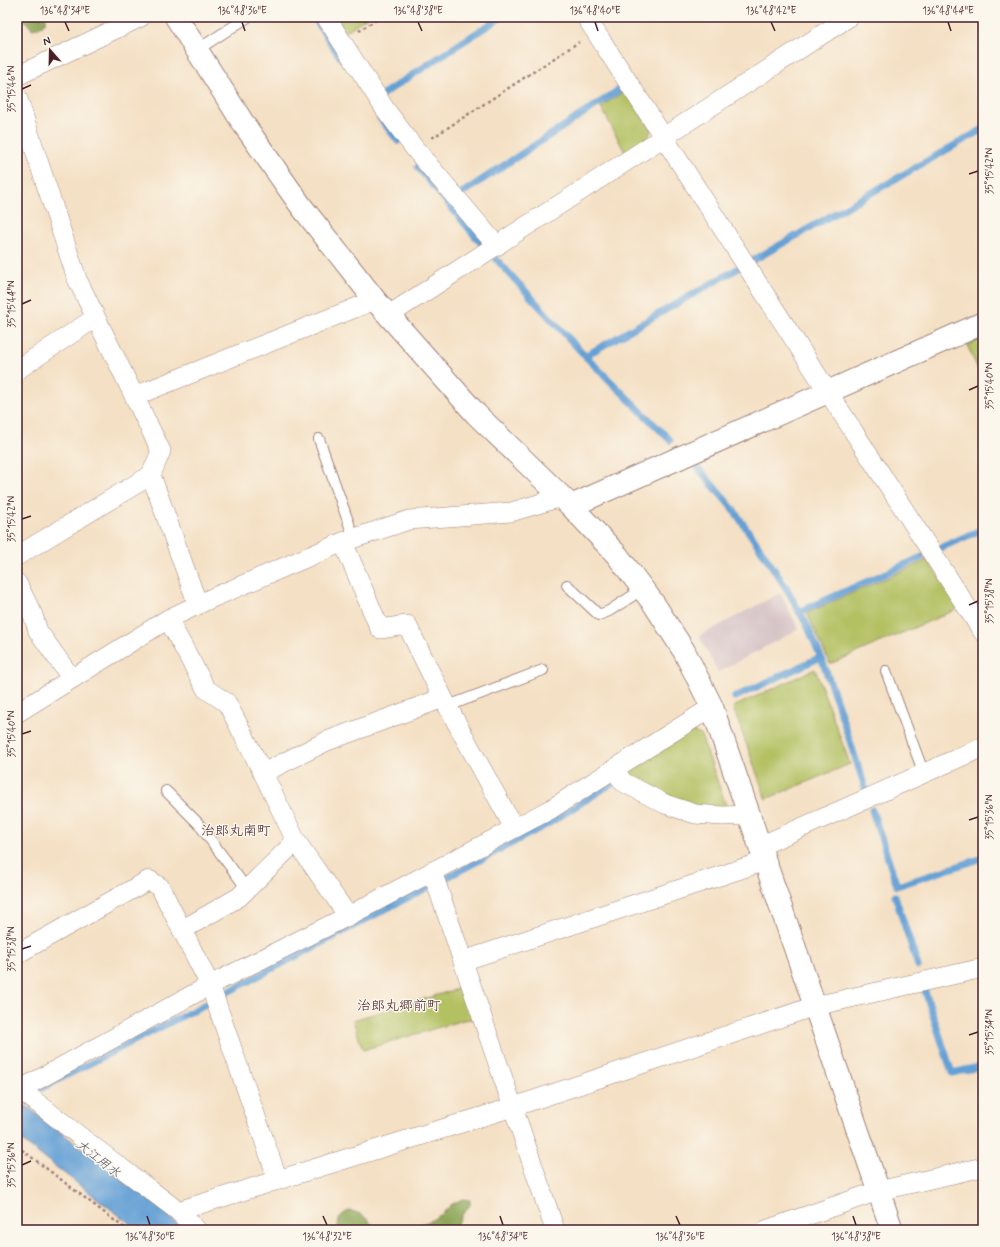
<svg xmlns="http://www.w3.org/2000/svg" width="1000" height="1247" font-family="Mynerve,'Klee One',sans-serif">
  <rect width="100%" height="100%" fill="#fbf7ec"/>
  <filter id="ink" filterUnits="userSpaceOnUse"><feTurbulence type="fractalNoise" baseFrequency=".025" numOctaves="2"/><feDisplacementMap in="SourceGraphic" scale="8" xChannelSelector="R" yChannelSelector="G"/><feConvolveMatrix kernelMatrix="1 2 1 2 8 2 1 2 1" color-interpolation-filters="sRGB"/></filter>
  <filter id="wash" filterUnits="userSpaceOnUse"><feTurbulence type="fractalNoise" baseFrequency=".012" numOctaves="4" result="noise"/><feDisplacementMap in="SourceGraphic" scale="16" xChannelSelector="R" yChannelSelector="G"/><feGaussianBlur stdDeviation="0.9" result="paint"/><feColorMatrix in="noise" values="0 0 0 0 0 0 0 0 0 0 0 0 0 0 0 0 0 1.4 0 .05"/><feComposite in="paint" operator="in"/></filter>
  <g filter="url(#wash)">
    <rect width="100%" height="100%" fill="#f4e0c4"/>
    <path fill="#d2bec3" d="M780 593 799 629 718 672 699 636Z"/>
    <g fill="#b3c163" stroke="#7e7047">
      <path d="M333 17H367L344 33Z"/>
      <path d="M626 90 651 130 647 141 626 154 601 107Z"/>
      <path d="M983 337V380L967 345Z"/>
      <path d="M927 560 960 608 830 664 807 613Z"/>
      <path d="M815 669 850 764 766 799 733 707Z"/>
      <path d="M688 730 701 735 726 805 724 810 697 809 627 774 628 771Z"/>
      <path d="M464 987 474 1019 463 1020 363 1050 353 1020Z"/>
    </g>
    <g fill="#8ea759" stroke="#6c6342">
      <path d="M23 17H46V21L41 27 32 29 24 19Z"/>
      <path d="M462 1199 470 1200V1205L462 1215 457 1225 443 1230H394L413 1227 430 1221 442 1214 451 1205Z"/>
      <path d="M349 1211C360 1212 366 1217 373 1226L388 1230H338C338 1220 339 1215 349 1211Z"/>
    </g>
    <path fill="#65a0d5" stroke="#586080" d="M17 1099 163 1210 184 1230H138L17 1137Z"/>
    <g fill="none" stroke-linecap="round" stroke-linejoin="round">
      <g stroke="#65a0d5" stroke-width="7">
        <path d="M314 17 340 57"/>
        <path d="M383 94 501 17"/>
        <path d="M380 118 398 141"/>
        <path d="M418 167 480 242"/>
        <path d="M462 193 619 90"/>
        <path d="M497 260 585 356 670 440"/>
        <path d="M752 261 983 129"/>
        <path d="M585 356 737 269"/>
        <path d="M698 468 733 509 764 554 788 591 807 625 821 657 836 699 866 790"/>
        <path d="M940 548 983 529"/>
        <path d="M799 612 922 557"/>
        <path d="M735 697 821 657"/>
        <path d="M872 810 897 886 983 858"/>
        <path d="M446 878 546 825 614 782"/>
        <path d="M895 896 918 966"/>
        <path d="M924 988 952 1073 983 1066"/>
        <path d="M224 994 428 887"/>
        <path d="M42 1088 206 1004"/>
      </g>
    </g>
  </g>
  <g filter="url(#ink)">
    <g fill="none" stroke-linecap="round" stroke-linejoin="round">
      <defs>
        <g id="lane">
          <path d="M197 50 248 17"/>
          <path d="M319 439 354 538"/>
          <path d="M567 585 599 615 609 611 643 589"/>
          <path d="M886 671 924 774"/>
          <path d="M448 706 543 670"/>
          <path d="M166 791 198 823 247 889"/>
        </g>
        <g id="street">
          <path d="M326 17 385 109 415 149 497 246"/>
          <path d="M586 17 983 632"/>
          <path d="M17 76 141 17"/>
          <path d="M17 96 77 279 161 451 151 475 17 556"/>
          <path d="M389 315 849 17"/>
          <path d="M17 370 95 318"/>
          <path d="M135 396 375 300"/>
          <path d="M151 475 198 605"/>
          <path d="M343 542 380 629 407 625 443 698 514 828"/>
          <path d="M17 583 33 615 38 631 72 679"/>
          <path d="M168 619 206 689 227 703 263 773 296 841 348 916"/>
          <path d="M17 713 168 619 212 598 343 542 409 520 511 512 562 497"/>
          <path d="M614 769 623 782 665 804 695 814 723 816 749 815"/>
          <path d="M263 773 327 741 443 698"/>
          <path d="M760 846 983 747"/>
          <path d="M432 871 555 1230"/>
          <path d="M182 930 239 897 296 841"/>
          <path d="M17 954 149 880 160 887 210 985 278 1180"/>
          <path d="M463 961 765 861"/>
          <path d="M17 1087 86 1141 178 1211 197 1230"/>
          <path d="M17 1094 21 1089 210 985 348 916 551 809 712 707"/>
          <path d="M178 1211 513 1107 815 1006 983 968"/>
          <path d="M766 1230 878 1191 983 1167"/>
        </g>
        <g id="secondary">
          <path d="M176 17 245 126 301 206 375 300 476 414 571 506 617 555 654 604 684 651 712 707 892 1230"/>
          <path d="M571 506 983 323"/>
        </g>
      </defs>
      <use href="#lane" stroke="#9f8078" stroke-width="12"/>
      <use href="#street" stroke="#9f8078" stroke-width="20"/>
      <use href="#secondary" stroke="#9f8078" stroke-width="24"/>
      <g stroke="#9f8078" stroke-width="2.5" stroke-dasharray="3 3" stroke-linecap="butt">
        <path d="M359 31 380 17"/>
        <path d="M432 138 579 42"/>
        <path d="M17 1146 127 1230"/>
      </g>
      <use href="#lane" stroke="#fff" stroke-width="10"/>
      <use href="#street" stroke="#fff" stroke-width="19"/>
      <use href="#secondary" stroke="#fff" stroke-width="22"/>
    </g>
  </g>
  <path fill="none" stroke="#4a1f2b" stroke-width="1.5" d="M65 22 69 31M242 22 245 31M418 22 422 31M595 22 598 31M771 22 775 31M948 22 951 31M22 89 31 85M969 174 978 171M22 304 31 300M969 390 978 386M22 519 31 516M969 605 978 601M22 734 31 731M969 820 978 817M22 949 31 946M969 1035 978 1032M22 1165 31 1161M147 1216 150 1225M323 1216 327 1225M500 1216 503 1225M676 1216 680 1225M853 1216 856 1225"/>
  <g text-anchor="middle" dominant-baseline="central" stroke-width="3" stroke-linejoin="round" paint-order="stroke">
    <g font-size="13" font-style="italic" fill="#55536f" stroke="#fbf7ec">
      <text transform="translate(98 1159) rotate(38)">大江用水</text>
    </g>
    <g font-size="14" fill="#4a1f2b" stroke="#fbf7ec">
      <text x="236" y="831">治郎丸南町</text>
      <text x="399" y="1006">治郎丸郷前町</text>
    </g>
  </g>
  <rect width="1000" height="1247" fill="none" stroke="#fbf7ec" stroke-width="44"/>
  <g transform="translate(50 50) rotate(340)" stroke="#fbf7ec" stroke-width="3" paint-order="stroke">
  <path d="M0-3L7 15L0 10L-7 15Z" fill="#4a1f2b"/>
  <text y="-6" font-size="11" font-weight="bold" text-anchor="middle" fill="#4a1f2b">N</text>
  </g>
  <rect x="22" y="22" width="956" height="1203" fill="none" stroke="#4a1f2b" stroke-width="1.5"/>
  <g font-size="10" text-anchor="middle" fill="#4a1f2b">
    <text x="65" y="14">136°48'34"E</text>
    <text x="242" y="14">136°48'36"E</text>
    <text x="418" y="14">136°48'38"E</text>
    <text x="595" y="14">136°48'40"E</text>
    <text x="771" y="14">136°48'42"E</text>
    <text x="948" y="14">136°48'44"E</text>
    <text transform="translate(11 89) rotate(-90)" y="4">35°15'46"N</text>
    <text transform="translate(989 171) rotate(-90)" y="4">35°15'42"N</text>
    <text transform="translate(11 304) rotate(-90)" y="4">35°15'44"N</text>
    <text transform="translate(989 386) rotate(-90)" y="4">35°15'40"N</text>
    <text transform="translate(11 519) rotate(-90)" y="4">35°15'42"N</text>
    <text transform="translate(989 601) rotate(-90)" y="4">35°15'38"N</text>
    <text transform="translate(11 734) rotate(-90)" y="4">35°15'40"N</text>
    <text transform="translate(989 817) rotate(-90)" y="4">35°15'36"N</text>
    <text transform="translate(11 949) rotate(-90)" y="4">35°15'38"N</text>
    <text transform="translate(989 1032) rotate(-90)" y="4">35°15'34"N</text>
    <text transform="translate(11 1165) rotate(-90)" y="4">35°15'36"N</text>
    <text x="150" y="1240">136°48'30"E</text>
    <text x="327" y="1240">136°48'32"E</text>
    <text x="503" y="1240">136°48'34"E</text>
    <text x="680" y="1240">136°48'36"E</text>
    <text x="856" y="1240">136°48'38"E</text>
  </g>
</svg>
